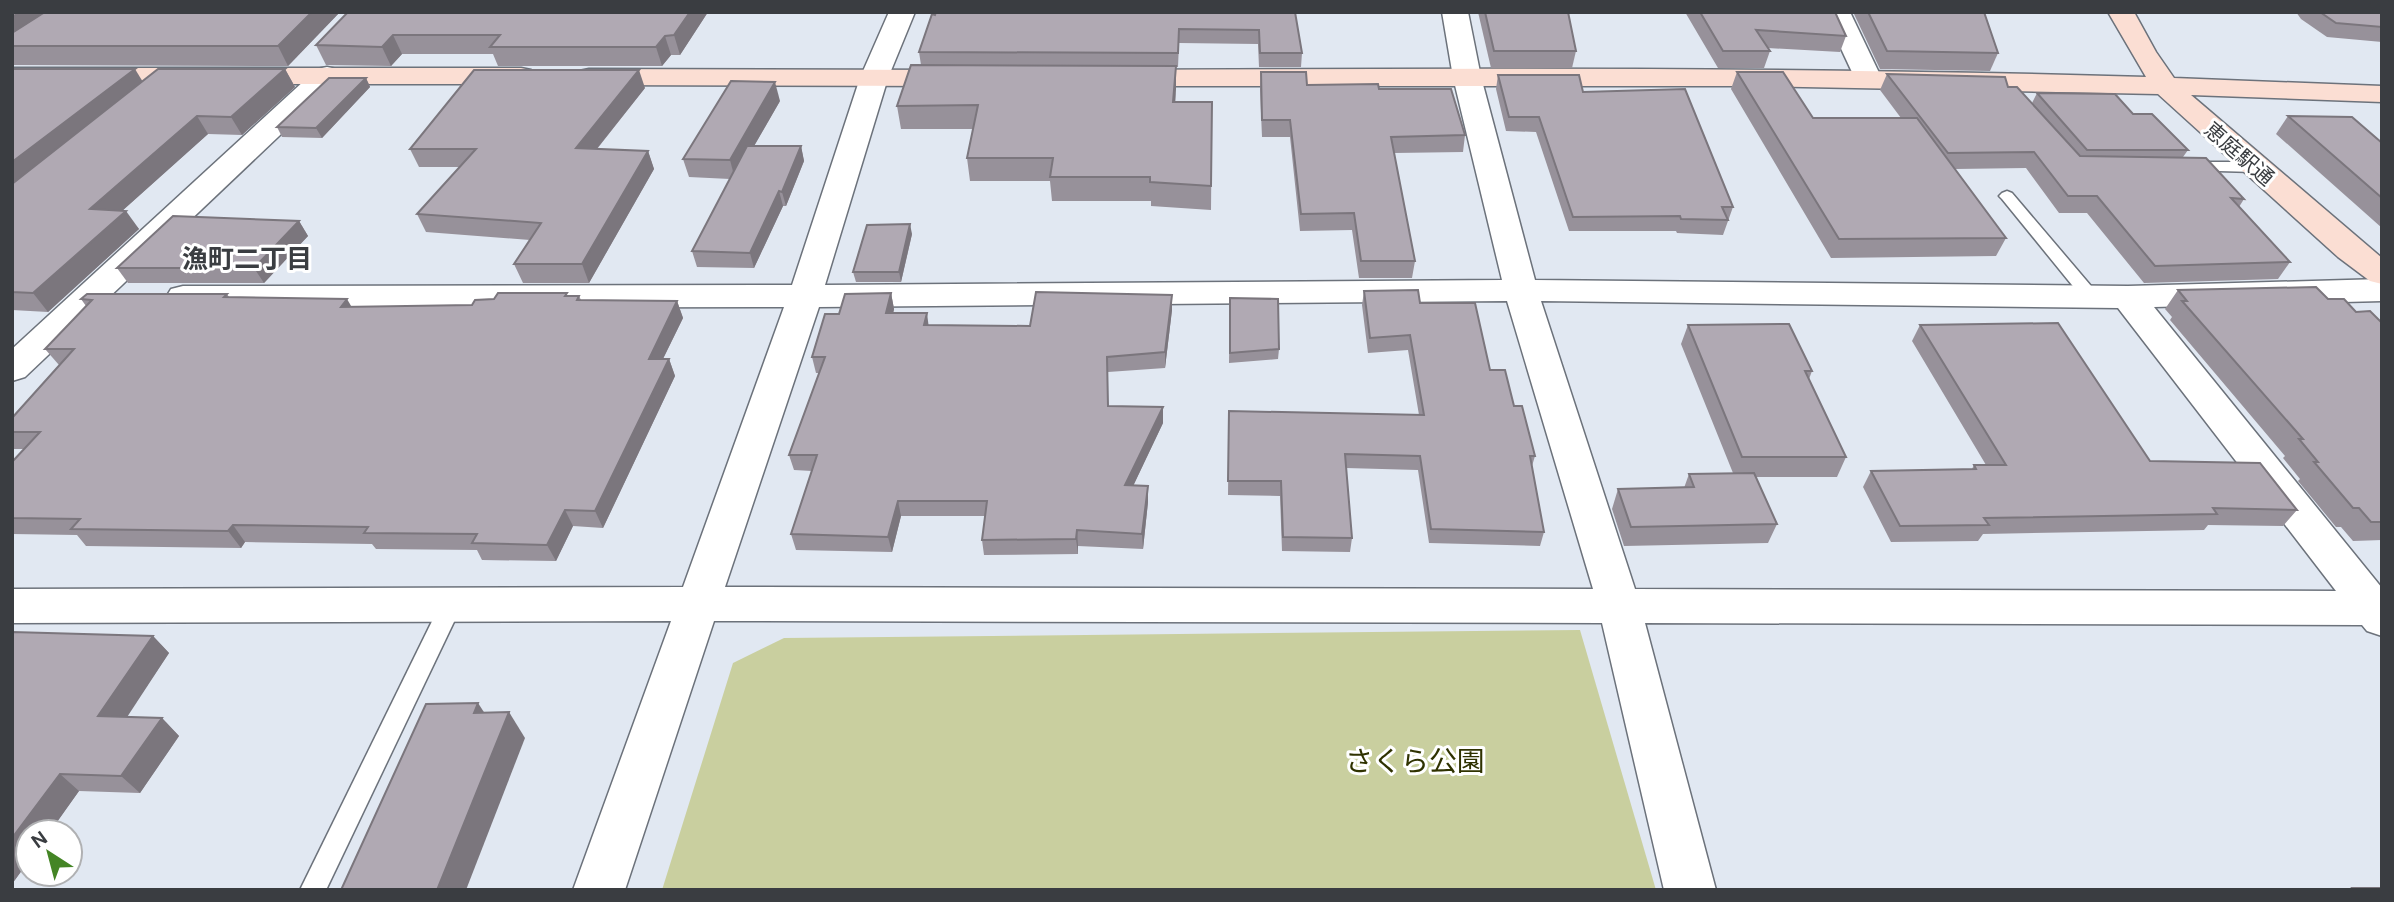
<svg xmlns="http://www.w3.org/2000/svg" width="2394" height="902" font-family="'DM Sans','Noto Sans JP',sans-serif">
  <rect width="100%" height="100%" fill="#e1e8f2"/>
  <path fill="#c9cf9f" d="M1580 630 1656 890H662L733 663 784 638Z"/>
  <g fill="none" stroke-linecap="round" stroke-linejoin="round">
    <defs>
      <g id="lane">
        <path d="M2188 162H2254L2262 167 2254 172 2183 170 2180 167Z"/>
        <path d="M2007 191 2012 193 2097 293 2100 297 2097 301H2085L2002 199 1999 196 2002 193Z"/>
        <path d="M451 597 459 599 462 605 326 890H300L440 605 443 599Z"/>
      </g>
      <g id="street">
        <path d="M889 12H915L888 78 825 285 1502 280 1453 77 1442 12H1468L1481 77 1535 280 2128 286 2382 279V301L2154 307 2382 588V636L2367 631 2362 625 1645 623 1716 890H1664L1602 623 714 621 625 890H573L671 621 12 623V589L683 587 784 307 183 308 171 305 166 297 171 289 183 286 792 285 860 78ZM1507 301 1593 589 725 587 819 307ZM1541 301 2118 308 2336 591 1635 589Z"/>
        <path d="M1824 12H1850L1882 79 1878 85 1868 87 1858 85Z"/>
        <path d="M327 67 337 69 341 75 337 81 25 377 12 381V349L317 69Z"/>
      </g>
      <g id="secondary">
        <path d="M2108 12H2134L2156 52 2174 78 2382 86V102L2191 95 2382 258V284L2370 281 2338 257 2158 94 1753 86H1124L1114 84 1110 78 1114 72 1124 70C1465 68 1805 67 2146 77Z"/>
        <path d="M12 68H521L531 70 535 76 531 82 521 84H12Z"/>
        <path d="M589 69 959 70 969 72 973 78 969 84 959 86 589 85 579 83 575 77 579 71Z"/>
      </g>
    </defs>
    <use href="#lane" stroke="#6c727b" stroke-width="3"/>
    <use href="#street" stroke="#6c727b" stroke-width="3"/>
    <use href="#secondary" stroke="#6c727b" stroke-width="3"/>
    <use href="#lane" fill="#fff" fill-rule="evenodd"/>
    <use href="#street" fill="#fff" fill-rule="evenodd"/>
    <use href="#secondary" fill="#fbded3" fill-rule="evenodd"/>
  </g>
  <g fill="#97919a">
    <path d="M12 12H340L288 66 14 65 12 62Z"/>
    <path d="M348 12H708L680 55H671L662 66H498L493 54H402L391 66 326 65 316 45Z"/>
    <path d="M1295 12 1302 53 1301 67H1259L1258 44 1179 43 1178 67H1176L1175 102H1212L1211 210 1151 206V201H1052L1050 181H970L967 158 973 129H901L897 106 921 65 919 52Z"/>
    <path d="M1478 12H1568L1576 51 1572 68H1491Z"/>
    <path d="M1685 12H1835L1846 36 1840 52 1768 48 1770 51 1764 68H1718Z"/>
    <path d="M1854 12H1984L1998 53 1990 71 1880 69 1854 14Z"/>
    <path d="M2296 12H2382V42L2327 37 2301 19Z"/>
    <path d="M12 69 142 81 285 69 295 87 242 135 208 134 122 211 139 229 48 312 12 310Z"/>
    <path d="M1261 72 1307 85 1379 89 1465 135 1463 152 1394 153 1415 261 1412 278H1359L1352 230 1300 231 1290 137H1262L1260 89Z"/>
    <path d="M1737 72 1813 118H1901L1880 90 1887 74 2008 87 2032 103 2037 93 2133 114 2188 150 2183 157 2244 199 2239 207 2290 262 2278 279 2144 283 2087 213H2059L2026 168 1955 169 2006 238 1996 256 1831 258 1731 89Z"/>
    <path d="M1498 75 1583 92 1733 207 1723 235 1677 233 1676 231H1569L1536 132 1506 131 1496 89Z"/>
    <path d="M366 78 370 87 322 138 282 137 277 127Z"/>
    <path d="M645 88 597 149 648 151 654 169 589 283H523L514 264 530 240 426 232 417 214 460 167H419L410 149Z"/>
    <path d="M780 101 754 146H801L804 161 786 206H783L754 268 697 267 692 251 730 179 689 177 683 159Z"/>
    <path d="M2288 116 2382 143V228L2276 134Z"/>
    <path d="M299 221 308 236 264 283H128L117 268Z"/>
    <path d="M912 234 901 282H856L853 272Z"/>
    <path d="M2178 290 2328 299 2382 323V540L2353 541 2341 527H2336L2298 481 2300 479 2283 458 2285 456 2170 320 2172 317 2165 309Z"/>
    <path d="M1364 291 1420 303 1490 370 1514 406 1535 456 1532 466 1544 532 1540 546 1429 543 1418 470 1346 468 1352 538 1350 552 1282 551 1280 496 1228 495 1229 411 1419 415 1408 350 1368 353 1362 305Z"/>
    <path d="M891 293 894 309 893 313 929 325 1030 326 1172 295V310L1165 368 1108 372V406L1163 423 1133 486H1148V502L1143 549 1078 546V554L984 555 982 540 985 516H901L892 552 796 550 791 534 812 471 794 470 789 455 820 373H816L812 357 839 314Z"/>
    <path d="M227 294 229 297 352 307 472 305 568 296H579L581 300 677 301 683 318 663 359H669L675 376 603 528 573 526 556 561 482 560 477 550 376 549 372 544 245 542 241 548 86 546 77 535 12 534V462L24 449H14L12 448V418L59 365 45 349 86 306 81 299Z"/>
    <path d="M1230 298 1279 349 1278 359 1229 363Z"/>
    <path d="M1688 325 1812 371 1809 379 1846 457 1837 477H1755L1777 524 1768 543 1624 546 1612 509 1618 489 1684 488 1689 474 1733 473 1681 344Z"/>
    <path d="M1920 325 2150 461 2297 510 2283 526 2208 525 2204 530 1983 534 1978 541 1891 542 1863 487 1871 471 1972 469 1974 465H1986L1912 341Z"/>
    <path d="M12 632 153 636 169 653 126 717 162 718 179 736 140 793 79 791 12 884Z"/>
  </g>
  <g fill="#7b767d">
    <path d="M20 12H63L12 45V17Z"/>
    <path d="M312 12H340L288 66 278 46Z"/>
    <path d="M690 12H708L680 55 674 35Z"/>
    <path d="M393 35 402 54 391 66 382 47Z"/>
    <path d="M665 36 671 55 662 66 656 47Z"/>
    <path d="M1176 66V89L1174 125 1173 102Z"/>
    <path d="M135 69 146 87 12 190V162Z"/>
    <path d="M285 69 295 87 242 135 231 117Z"/>
    <path d="M639 70 645 88 583 166 576 148Z"/>
    <path d="M366 78 370 87 322 138 316 128Z"/>
    <path d="M775 82 780 101 735 179 730 160Z"/>
    <path d="M197 116 208 134 103 228 90 209Z"/>
    <path d="M801 146 804 161 786 206 782 192Z"/>
    <path d="M648 151 654 169 589 283 582 264Z"/>
    <path d="M779 191 783 206 754 268 750 253Z"/>
    <path d="M126 211 139 229 48 312 33 293Z"/>
    <path d="M299 221 308 236 264 283 254 268Z"/>
    <path d="M910 224 912 234 901 282 899 272Z"/>
    <path d="M891 293 894 309 890 329 886 313Z"/>
    <path d="M1172 295V310L1165 368V352Z"/>
    <path d="M347 299 357 316 341 307Z"/>
    <path d="M677 301 683 318 655 375 649 359Z"/>
    <path d="M927 313 929 329 924 325Z"/>
    <path d="M669 359 675 376 603 528 595 511Z"/>
    <path d="M1163 407V423L1126 501 1125 485Z"/>
    <path d="M1148 486V502L1143 549 1142 534Z"/>
    <path d="M898 501 901 516 892 552 888 537Z"/>
    <path d="M565 510 573 526 556 561 547 545Z"/>
    <path d="M233 525 245 542 241 548 228 531Z"/>
    <path d="M1077 530 1078 546V554L1076 539Z"/>
    <path d="M153 636 169 653 116 734 98 716Z"/>
    <path d="M478 703 495 729 474 713Z"/>
    <path d="M509 712 525 738 466 890H437Z"/>
    <path d="M162 718 179 736 140 793 121 776Z"/>
    <path d="M60 774 79 791 50 832H28V862L12 884V838Z"/>
  </g>
  <g fill="#b0a9b3" stroke="#7b767d" stroke-width="2">
    <path d="M12 12H20L12 17Z"/>
    <path d="M45 12H312L278 46H12V33Z"/>
    <path d="M348 12H690L674 35 665 36 656 47H490L500 35H393L382 47 316 45Z"/>
    <path d="M936 12H1295L1302 53H1260L1259 30 1179 29 1178 53 919 52 932 14 935 15Z"/>
    <path d="M1485 12H1568L1576 51H1494Z"/>
    <path d="M1700 12H1835L1846 36 1756 30 1770 51H1723Z"/>
    <path d="M1868 12H1984L1998 53 1887 51Z"/>
    <path d="M2320 12H2382V27L2336 23Z"/>
    <path d="M911 65 1176 66 1173 102H1212L1211 186 1150 182V177H1050L1053 158H967L978 105 897 106Z"/>
    <path d="M12 69H135L12 162Z"/>
    <path d="M158 69H285L231 117 197 116 90 209 126 211 33 293 12 292V184Z"/>
    <path d="M474 70H639L576 148 648 151 582 264H514L541 223 417 214 476 149H410Z"/>
    <path d="M1261 72H1306L1307 85 1378 84 1379 89H1451L1465 135 1391 137 1415 261H1361L1354 213 1301 214 1290 120H1262Z"/>
    <path d="M1737 72H1783L1813 118H1917L2006 238 1839 239Z"/>
    <path d="M1887 74 2005 77 2008 87H2017L2080 156 2206 158 2244 199 2231 198 2290 262 2155 266 2097 196H2068L2034 152 1948 153Z"/>
    <path d="M1498 75H1579L1583 92 1685 89 1733 207H1722L1728 220 1681 219 1680 216 1573 217 1539 117H1509Z"/>
    <path d="M329 78H366L316 128 277 127Z"/>
    <path d="M731 81 775 82 730 160 683 159Z"/>
    <path d="M2037 93 2115 94 2133 114H2152L2188 150H2087Z"/>
    <path d="M2288 116 2352 117 2382 143V198Z"/>
    <path d="M747 146H801L782 192 779 191 750 253 692 251Z"/>
    <path d="M173 216 299 221 254 268H117Z"/>
    <path d="M910 224 899 272H853L867 225Z"/>
    <path d="M2316 287 2328 299H2344L2356 312 2370 311 2382 323V522H2371L2359 508H2353L2314 462H2318L2299 439H2303L2182 301H2187L2178 290Z"/>
    <path d="M1418 290 1420 303H1475L1490 370H1505L1514 406H1522L1535 456H1530L1544 532 1431 529 1420 456 1345 454 1352 538 1283 537 1281 481H1228L1229 411 1424 415 1410 335 1370 338 1364 291Z"/>
    <path d="M1036 292 1172 295 1165 352 1107 357 1108 406 1163 407 1125 485 1148 486 1142 534 1077 530 1076 539 982 540 987 501H898L888 537 791 534 817 455H789L825 357H812L825 314H839L845 294 891 293 886 313H927L924 325 1030 326Z"/>
    <path d="M498 293H567L565 296H579L577 300 677 301 649 359H669L595 511 565 510 547 545 472 543 477 534 364 533 368 527 233 525 228 531 71 529 80 519 12 518V462L40 432H12V418L74 349H45L92 300 81 299 87 294H227L224 297 347 299 341 307 472 305 475 300 494 299Z"/>
    <path d="M1230 298 1278 299 1279 349 1230 353Z"/>
    <path d="M2058 323 2150 461 2260 463 2297 510 2213 508 2217 514 1984 518 1989 525 1900 526 1871 471 1976 469 1974 465H2006L1920 325Z"/>
    <path d="M1789 324 1812 371H1805L1846 457H1742L1688 325Z"/>
    <path d="M1754 473 1777 524 1631 527 1618 489 1694 487 1689 474Z"/>
    <path d="M12 632 153 636 98 716 162 718 121 776 60 774 12 838Z"/>
    <path d="M478 703 474 713 509 712 437 890H341L426 704Z"/>
    <path d="M2352 888H2382V890H2353Z"/>
  </g>
  <g text-anchor="middle" dominant-baseline="central" stroke-width="6" stroke-linejoin="round" paint-order="stroke">
    <g font-size="21" fill="#3a3d41" stroke="#fff">
      <text transform="translate(2239 154) rotate(41)">恵庭駅通</text>
    </g>
    <g font-size="26" font-weight="bold" fill="#3a3d41" stroke="#fff">
      <text x="247" y="259">漁町二丁目</text>
    </g>
    <g font-size="28" fill="#2f3200" stroke="#fff">
      <text x="1415" y="761">さくら公園</text>
    </g>
  </g>
  <rect width="2394" height="902" fill="none" stroke="#3a3d41" stroke-width="28"/>
  <g transform="translate(49 853) rotate(324)"><circle r="33" fill="#ffffff" stroke="#b0b1b3" stroke-width="2"/>
  <path d="M0-5L12 26L0 18L-12 26Z" fill="#448525"/>
  <text y="-10" font-size="19" font-weight="bold" text-anchor="middle" fill="#3a3d41">N</text>
  </g>
</svg>
